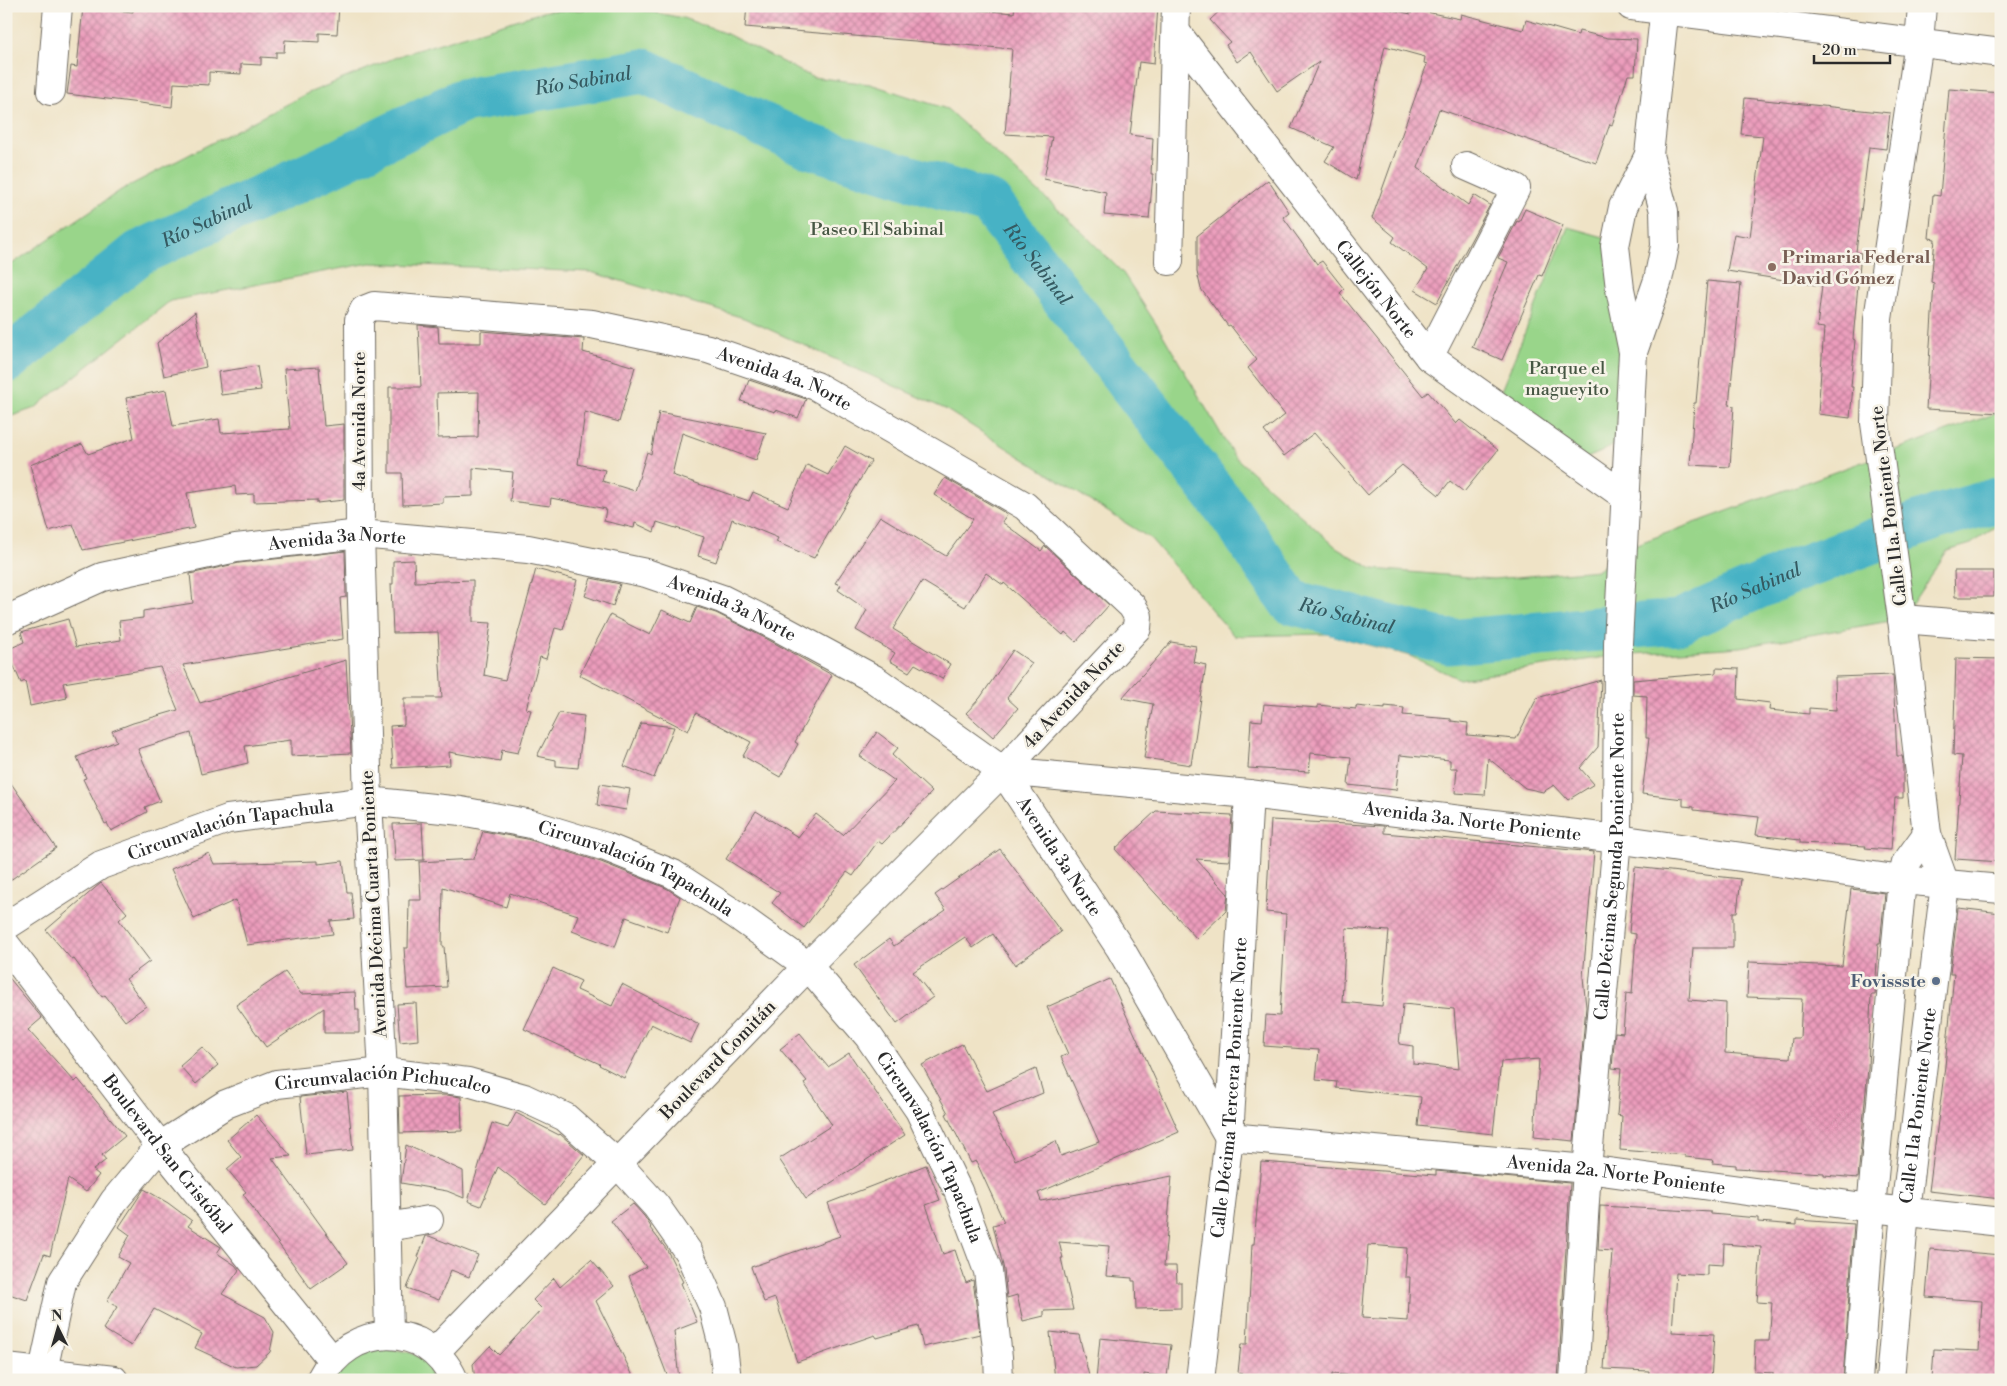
<svg xmlns="http://www.w3.org/2000/svg" width="2007" height="1386" font-family="'Libre Bodoni',serif">
  <defs>
    <pattern id="building-cross-hatch" width="8" height="8" patternUnits="userSpaceOnUse" patternTransform="scale(1.25)"><rect width="8" height="8" fill="#ec9cbc"/><path d="M0 0l8 8M0 8l8-8" fill="none" stroke="#bf7f99"/></pattern>
  </defs>
  <rect width="100%" height="100%" fill="#f7f3e8"/>
  <filter id="ink" filterUnits="userSpaceOnUse"><feTurbulence type="fractalNoise" baseFrequency=".02" numOctaves="2"/><feDisplacementMap in="SourceGraphic" scale="10" xChannelSelector="R" yChannelSelector="G"/><feConvolveMatrix kernelMatrix="1 2 1 2 8 2 1 2 1" color-interpolation-filters="sRGB"/></filter>
  <filter id="wash" filterUnits="userSpaceOnUse"><feTurbulence type="fractalNoise" baseFrequency=".0096" numOctaves="4" result="noise"/><feDisplacementMap in="SourceGraphic" scale="20" xChannelSelector="R" yChannelSelector="G"/><feGaussianBlur stdDeviation="1.12" result="paint"/><feColorMatrix in="noise" values="0 0 0 0 0 0 0 0 0 0 0 0 0 0 0 0 0 1.4 0 .05"/><feComposite in="paint" operator="in"/></filter>
  <g filter="url(#wash)">
    <rect width="100%" height="100%" fill="#efe3c6"/>
    <g fill="#99d58a" stroke="#62805a">
      <path d="M631 8 683 18 727 34 812 77 870 84 947 109 1073 223 1123 273 1160 330 1234 456 1336 547 1373 569 1493 579 1598 570 1623 549 1994 414 2001 415V525L1990 530 1971 544 1947 551 1902 619 1741 647 1618 655 1459 679 1410 656 1327 634 1234 636 1151 539 945 409 744 318 591 272 370 263 170 301 35 408 6 418V268L121 190 306 94 404 54 546 11Z"/>
      <path d="M1568 227 1607 238 1625 348 1615 443 1601 452 1587 458 1498 398Z"/>
      <path d="M373 1349C407 1350 419 1349 440 1380H332L345 1363Z"/>
    </g>
    <g fill="none" stroke-linecap="round" stroke-linejoin="round">
      <path stroke="#47b2c5" stroke-width="45" id="s1" d="M6 361 139 253 331 165 462 101 644 71 809 146 990 203 1229 512 1291 602 1448 642 1678 622 1794 571 1937 517 2001 499"/>
    </g>
    <g id="blocks">
      <g fill="url(#building-cross-hatch)" fill-rule="evenodd">
        <path d="M133 6H339L337 34 319 33V42L285 40 284 52H276V58L261 57V65L241 64V74L209 72V85L174 83 172 107 67 94 71 66 77 67 83 7 133 12Z"/>
        <path d="M747 6H930L1014 13 1015 6H1158L1154 64 1139 62 1130 135 1153 138 1151 174H1153L1149 219 1104 215 1106 192 1044 179 1052 137 1005 134 1012 49 745 27Z"/>
        <path d="M1225 6H1374L1411 14 1412 9 1460 19 1461 14 1523 30 1526 20 1578 35 1579 31 1608 38 1637 39 1635 75H1628L1612 125 1610 124 1596 163 1439 109 1418 168 1468 205 1474 195 1490 205 1437 303 1415 290 1428 269 1392 242 1395 237 1372 218 1427 64 1424 63 1425 57 1385 46 1356 180 1325 161 1334 147 1291 128 1319 62 1277 91 1251 52 1237 62 1226 45 1230 42 1210 20Z"/>
        <path d="M1949 89 2001 93V413L1926 409 1934 283 1931 282 1935 239 1929 238 1933 195 1940 196Z"/>
        <path d="M1745 98 1890 113 1886 149 1869 147 1856 252 1861 253 1853 339 1855 340 1851 387H1853L1850 418 1818 414 1824 328 1817 327 1822 286 1727 271 1734 234 1750 237 1763 136 1741 134Z"/>
        <path d="M1268 180 1289 212 1283 217 1317 264 1322 261 1344 289 1340 293 1423 396 1428 392 1456 424 1460 420 1498 450 1464 492 1450 481 1439 495 1402 465 1368 495 1314 433 1284 456 1264 431 1285 415 1248 368 1257 360 1230 325 1228 326 1201 289 1197 272V236Z"/>
        <path d="M1525 209 1563 225 1542 276 1539 275 1502 360 1472 347 1508 262 1498 258 1517 221 1519 222Z"/>
        <path d="M1707 281 1741 284 1729 405 1734 406 1730 467 1690 465 1694 403H1696Z"/>
        <path d="M195 312 206 367 164 376 157 343Z"/>
        <path d="M418 325 438 327 439 343H481V331L584 339 583 352 635 367 619 422 585 412 578 464 605 470 602 481 635 491 647 452 651 454 659 412 766 433 756 460 682 433 672 475 749 501 753 492 788 507 807 465 828 475 845 446 871 461 814 558 776 542 778 538 732 519 723 548 721 547 716 562 698 556 704 537 657 522 654 532 635 523 634 528 604 521 606 509 551 498 550 506 510 501 513 472 473 468V496L443 497V503L403 505 402 473H389V387H421ZM479 392 478 437 438 438 437 393Z"/>
        <path d="M257 366 261 390 221 395 218 372Z"/>
        <path d="M319 367 324 426 344 424V500L317 503V500L254 502V494L236 495 235 486 187 493 194 528 83 550 73 524 49 531 30 465 82 444 88 454 134 438 126 398 166 390 173 426 219 419 221 433 290 429 284 369Z"/>
        <path d="M749 380 806 399 798 418 776 410 775 412 741 401Z"/>
        <path d="M945 478 1007 514 1002 522 1041 551 1045 546 1109 605 1076 642 1065 632 1063 635 1004 583 1003 585 986 573 965 607 922 581 893 629 950 664 942 679 915 664 909 672 890 661 895 653 856 630 867 610 838 590 841 585 835 583 880 516 946 556 973 519 934 495Z"/>
        <path d="M345 551 346 597 340 598 343 639 183 665 200 703 346 660 351 753 291 756V740L245 746 248 763 201 774 191 733 138 749 160 801 145 807 147 812 111 831 107 823 105 824 83 779 86 778 77 757 117 741 112 731 133 723 178 710 160 667 63 683 67 698 30 706 25 681 21 683 7 650 24 642 21 632 68 619 76 647 121 640 119 621 143 618V611L193 603 190 574 239 563Z"/>
        <path d="M414 560 415 582 473 580V622L491 623 484 675 505 680 536 569 577 580 563 630 555 628 546 659 540 657 526 709 531 710 518 753 502 750 500 761 449 752 450 765 393 768 390 726 404 725V698H442L438 632 393 633 391 584H393V561Z"/>
        <path d="M1954 571H1994V597H1955Z"/>
        <path d="M591 578 620 584 613 606 585 596Z"/>
        <path d="M697 607 716 613 769 640 832 675 795 742 798 744 780 777 743 756 751 742 696 713 688 731 579 675 610 615 650 635 662 610 690 623Z"/>
        <path d="M1171 642 1196 646 1193 662 1206 665 1191 765 1144 758 1153 704 1122 698Z"/>
        <path d="M1013 650 1032 663 1007 698 1018 708 993 737 966 713 980 698Z"/>
        <path d="M1956 658 2001 659V862L1955 859 1962 756 1953 755Z"/>
        <path d="M1716 668 1739 669 1738 699 1770 703 1769 710 1809 714V708L1836 710 1835 677 1893 675 1897 756H1902L1903 760V798H1895L1891 850 1865 848 1866 846 1800 843V840L1756 835 1759 817 1694 810V807L1683 806V799L1642 794 1649 738H1646L1647 696 1633 695V680L1716 673Z"/>
        <path d="M1601 680 1598 747 1580 768 1594 784 1568 800 1554 785 1543 792 1525 788 1488 758 1485 795 1455 793 1457 768H1450V760L1400 755 1396 790 1348 785 1351 757 1311 753 1309 772 1248 768 1251 720 1262 721 1264 704 1318 708V705L1356 709V706L1385 709V706L1404 708 1403 715 1451 719V721L1468 723 1467 735 1516 739 1537 698Z"/>
        <path d="M559 713 584 716 578 768 556 766V760L537 756Z"/>
        <path d="M641 723 674 727 654 778 624 766Z"/>
        <path d="M877 732 898 748 892 755 932 792 882 844 878 841 853 876 847 872 804 928 772 903 780 893 726 859 756 811 798 837 816 814 843 835 895 781 860 756Z"/>
        <path d="M6 776 56 848 6 883Z"/>
        <path d="M600 784 630 789 626 810 597 805Z"/>
        <path d="M1156 811 1232 815 1229 861 1196 859 1228 894 1226 911 1197 939 1115 849Z"/>
        <path d="M1271 820 1384 826V833L1594 852 1583 977 1586 1007 1574 1141 1534 1137 1539 1059 1501 1062 1493 1134 1418 1126 1421 1097 1336 1088 1337 1082 1316 1080 1319 1050 1264 1046 1266 1015 1280 1016 1286 914 1266 912ZM1346 928 1389 931 1382 1006 1342 1002ZM1403 1004 1454 1009 1459 1069 1413 1064V1046L1399 1044Z"/>
        <path d="M422 823 424 860 395 861 393 824Z"/>
        <path d="M483 831 527 839 601 862 666 888 680 897 667 932 626 917 615 947 572 931 578 915 510 893 506 907 443 887 442 946H444L447 987 407 989 404 948H408L409 900H421L419 862 474 859Z"/>
        <path d="M1000 849 1061 932 1015 965 993 934 973 948 965 937 913 972 933 997 897 1024 854 965 889 939 894 946 946 910 935 895Z"/>
        <path d="M209 853 214 864 318 861V864L343 861 347 892H351L354 919 330 921 333 934 247 945 236 900 194 919 171 869Z"/>
        <path d="M1635 867 1741 879 1737 912H1733V948H1693L1689 1000 1726 1003 1725 1053 1790 1058 1792 1038H1800L1802 999 1747 997 1749 962 1842 966 1851 889 1885 893 1880 944H1878L1875 995H1871L1868 1068 1858 1178 1824 1175V1173L1736 1168V1165L1712 1163 1713 1160 1685 1157V1155L1620 1150 1622 1116 1617 1115 1621 1069 1612 1068 1615 1032 1623 1033 1626 993 1632 994 1636 934 1629 933Z"/>
        <path d="M101 883 127 913 119 920 150 961 126 979 146 1006 125 1021 105 995 102 997 74 959 72 960 46 930Z"/>
        <path d="M1958 908 2001 913V1199L1929 1191 1945 1066 1954 974H1950Z"/>
        <path d="M553 968 581 981 577 990 612 1006 622 984 699 1024 690 1043 651 1024 624 1078 599 1065 600 1064 524 1029Z"/>
        <path d="M285 972 301 994 355 992 356 1010H359V1033H324V1008L266 1047 236 1005Z"/>
        <path d="M6 974 42 1018 28 1030 75 1082 78 1079 125 1136 102 1155 106 1160 93 1170 99 1175 86 1192 68 1179 50 1256 44 1254 27 1300 6 1293Z"/>
        <path d="M1110 979 1179 1132 1038 1193 1041 1201 1172 1176 1164 1266H1176L1177 1282H1181V1308L1136 1309 1135 1281H1132V1278L1106 1276 1109 1246 1059 1242 1063 1258H1061L1073 1310 1044 1311V1316L1023 1321 1017 1295 1007 1298 1004 1270 993 1225 1004 1222 976 1161 971 1163 946 1114 948 1113 922 1065 962 1044 987 1091 1036 1069 1043 1093 992 1114 1015 1160 1056 1141 1061 1156 1099 1142 1061 1057 1068 1054 1047 1007Z"/>
        <path d="M416 1003 418 1040 400 1042 397 1004Z"/>
        <path d="M800 1033 828 1067 849 1053 905 1135 806 1199 779 1159 832 1125 804 1083 807 1081 780 1049Z"/>
        <path d="M202 1047 218 1065 196 1084 180 1066Z"/>
        <path d="M347 1092 353 1150 306 1155 300 1097Z"/>
        <path d="M447 1095 461 1097 462 1131 400 1133 399 1096Z"/>
        <path d="M516 1113 559 1135 560 1134 584 1155 545 1204 498 1167 481 1206 468 1201 492 1123 508 1128Z"/>
        <path d="M256 1115 291 1156 272 1158 348 1263 311 1289 243 1194 246 1192 227 1169 241 1157 227 1140Z"/>
        <path d="M406 1145 463 1171 464 1198 447 1191 401 1183Z"/>
        <path d="M1261 1162 1436 1175V1171L1570 1183 1558 1380H1409L1332 1374V1380H1242V1374L1238 1373 1241 1344H1247L1252 1244H1254ZM1368 1245 1407 1248 1405 1277H1410L1408 1321 1362 1318Z"/>
        <path d="M926 1165 940 1200 926 1205 943 1254 955 1250 966 1283 973 1280 980 1334 923 1347 918 1326 877 1338 875 1335 797 1362 775 1298 764 1302 751 1267 840 1236 828 1203Z"/>
        <path d="M144 1189 168 1203 192 1221 188 1226 221 1247 217 1253 235 1265 239 1270 222 1294 265 1317 274 1332 270 1352 256 1365 236 1367 195 1348 202 1334 154 1309 131 1346 103 1329 117 1307 107 1301 129 1263 118 1257 130 1235 119 1227Z"/>
        <path d="M633 1204 644 1216 651 1227 650 1228 667 1250 683 1282 681 1283 697 1322 674 1331 679 1380H669L629 1276 646 1267 611 1221Z"/>
        <path d="M1600 1206 1711 1212V1214L1758 1218V1222L1797 1225V1220L1854 1224 1843 1380H1773V1373L1754 1372 1755 1341H1769L1772 1303 1757 1302 1761 1247 1724 1244 1723 1265 1707 1264V1275L1676 1273 1672 1332 1714 1334 1711 1380H1648L1649 1371 1604 1369 1612 1251 1598 1250Z"/>
        <path d="M426 1236H429L478 1255 469 1277 451 1270 439 1300 407 1288 420 1258 418 1257Z"/>
        <path d="M1930 1249 2001 1255V1380H1932L1934 1349 1979 1351 1982 1301 1926 1297Z"/>
        <path d="M591 1260 614 1286 596 1301 635 1380H475L473 1364 490 1346 499 1355 542 1309 533 1300 554 1278 560 1287Z"/>
        <path d="M1050 1332 1079 1335 1090 1380H1055Z"/>
        <path d="M1100 1338 1171 1345 1167 1377 1144 1374V1380H1096Z"/>
      </g>
    </g>
  </g>
  <g filter="url(#ink)">
    <use href="#blocks" fill-opacity="0" stroke="#706b61" stroke-width="1"/>
    <g fill="none" stroke-linecap="round" stroke-linejoin="round">
      <defs>
        <g id="minor">
          <path id="s2" d="M1176 32 1429 357 1626 497"/>
          <path d="M1919 42 1922 6"/>
          <path d="M51 91 58 6"/>
          <path d="M1169 261 1176 6"/>
          <path d="M1633 352 1658 280 1665 246 1664 211 1649 155 1665 6"/>
          <path d="M1429 357 1516 188 1466 166"/>
          <path d="M1902 619 2001 627"/>
          <path id="s3" d="M6 620 102 577 236 548 360 534 528 549 646 573 722 599 776 626 874 679 1003 771 1120 948 1229 1137"/>
          <path id="s4" d="M1003 771 1249 794 1617 839 1902 880 2001 889"/>
          <path id="s5" d="M6 926 101 865 228 819 368 801 461 811 531 824 606 847 673 874 738 916 808 966 869 1037 919 1110 958 1191 988 1271 998 1357 999 1380"/>
          <path id="s6" d="M6 945 160 1146 332 1360"/>
          <path id="s7" d="M1229 1137 1587 1169 1871 1208 2001 1222"/>
          <path d="M387 1227 429 1220"/>
          <path id="s8" d="M389 1334 383 1072 368 801 360 534 359 320 364 310 374 306 592 324 708 349 816 386 1025 506 1132 606 1138 616 1137 628 1003 771 808 966 435 1352"/>
          <path d="M6 1368 114 1380"/>
          <path id="s9" d="M43 1380V1371L62 1282 114 1201 160 1146 226 1104 277 1084 383 1072 468 1082 524 1098 565 1117 618 1164 656 1206 689 1253 713 1307 723 1346 727 1380"/>
          <path d="M320 1380C349 1322 427 1319 454 1380"/>
          <path id="s10" d="M1200 1380 1229 1137 1249 794"/>
          <path id="s11" d="M1574 1380 1587 1169 1617 839 1618 643 1633 352 1620 289 1615 246 1623 207 1649 155"/>
        </g>
        <g id="major">
          <path d="M1631 6 2001 53"/>
          <path d="M1858 1380 1871 1208 1902 880 1906 863 1927 834"/>
          <path id="s12" d="M1890 1380 1905 1211 1945 884 1927 834 1902 619 1875 423 1878 319 1919 42"/>
        </g>
      </defs>
      <use href="#minor" stroke="#706b61" stroke-width="30"/>
      <use href="#major" stroke="#706b61" stroke-width="30"/>
      <use href="#minor" stroke="#fff" stroke-width="28"/>
      <use href="#major" stroke="#fff" stroke-width="28"/>
    </g>
  </g>
  <circle fill="#8d6e63" stroke="#f7f3e8" stroke-width="2" cx="1772" cy="267" r="5"/>
  <circle fill="#5c6f8a" stroke="#f7f3e8" stroke-width="2" cx="1936" cy="981" r="5"/>
  <g text-anchor="middle" dominant-baseline="central" stroke-width="5" stroke-linejoin="round" paint-order="stroke">
    <g font-size="18" fill="#465643" stroke="#f7f3e8">
      <text x="877" y="229">Paseo El Sabinal</text>
      <text x="1567" y="368">Parque el<tspan x="1567" dy="21">magueyito</tspan></text>
    </g>
    <g font-size="18" font-weight="bold" fill="#785e54" stroke="#f7f3e8" text-anchor="start">
      <text x="1782" y="257">Primaria Federal<tspan x="1782" dy="21">David Gómez</tspan></text>
    </g>
    <g font-size="18" fill="#2b2b2b" stroke="#f7f3e8">
      <text stroke="none"><textPath href="#s2" startOffset="326">Callejón Norte</textPath></text>
      <text stroke="none"><textPath href="#s8" startOffset="1456">Avenida 4a. Norte</textPath></text>
      <text transform="translate(359 421) rotate(-90)">4a Avenida Norte</text>
      <text transform="translate(1889 506) rotate(-97)">Calle 11a. Poniente Norte</text>
      <text stroke="none"><textPath href="#s3" startOffset="344">Avenida 3a Norte</textPath></text>
      <text stroke="none"><textPath href="#s3" startOffset="749">Avenida 3a Norte</textPath></text>
      <text transform="translate(1074 695) rotate(-47)">4a Avenida Norte</text>
      <text stroke="none"><textPath href="#s4" startOffset="472">Avenida 3a. Norte Poniente</textPath></text>
      <text stroke="none"><textPath href="#s5" startOffset="248">Circunvalación Tapachula</textPath></text>
      <text stroke="none"><textPath href="#s3" startOffset="1169">Avenida 3a Norte</textPath></text>
      <text stroke="none"><textPath href="#s11" startOffset="515">Calle Décima Segunda Poniente Norte</textPath></text>
      <text stroke="none"><textPath href="#s5" startOffset="668">Circunvalación Tapachula</textPath></text>
      <text transform="translate(374 904) rotate(-93)">Avenida Décima Cuarta Poniente</text>
      <text transform="translate(718 1060) rotate(-46)">Boulevard Comitán</text>
      <text stroke="none"><textPath href="#s10" startOffset="294">Calle Décima Tercera Poniente Norte</textPath></text>
      <text stroke="none"><textPath href="#s9" startOffset="508">Circunvalación Pichucalco</textPath></text>
      <text stroke="none"><textPath href="#s12" startOffset="276">Calle 11a Poniente Norte</textPath></text>
      <text stroke="none"><textPath href="#s5" startOffset="1088">Circunvalación Tapachula</textPath></text>
      <text stroke="none"><textPath href="#s6" startOffset="264">Boulevard San Cristóbal</textPath></text>
      <text stroke="none"><textPath href="#s7" startOffset="389">Avenida 2a. Norte Poniente</textPath></text>
    </g>
    <g font-size="18" font-weight="bold" fill="#4e5e75" stroke="#f7f3e8" text-anchor="end">
      <text x="1926" y="981">Fovissste</text>
    </g>
    <g font-size="19" font-style="italic" fill="#355a61" stroke="#f7f3e8">
      <text stroke="none"><textPath href="#s1" startOffset="651">Río Sabinal</textPath></text>
      <text stroke="none"><textPath href="#s1" startOffset="246">Río Sabinal</textPath></text>
      <text stroke="none"><textPath href="#s1" startOffset="1161">Río Sabinal</textPath></text>
      <text stroke="none"><textPath href="#s1" startOffset="2061">Río Sabinal</textPath></text>
      <text stroke="none"><textPath href="#s1" startOffset="1641">Río Sabinal</textPath></text>
    </g>
  </g>
  <rect width="2007" height="1386" fill="none" stroke="#f7f3e8" stroke-width="25"/>
  <g transform="translate(58 1328) rotate(355)" stroke="#f7f3e8" stroke-width="4" paint-order="stroke">
  <path d="M0-4L9 19L0 12L-9 19Z" fill="#2b2b2b"/>
  <text y="-8" font-size="14" font-weight="bold" text-anchor="middle" fill="#2b2b2b">N</text>
  </g>
  <path d="M1814 55v8h76v-8" fill="none" stroke="#2b2b2b" stroke-width="2.5"/>
  <text x="1822" y="55" font-size="15" fill="#2b2b2b" stroke="#f7f3e8" stroke-width="4" paint-order="stroke">20 m</text>
</svg>
